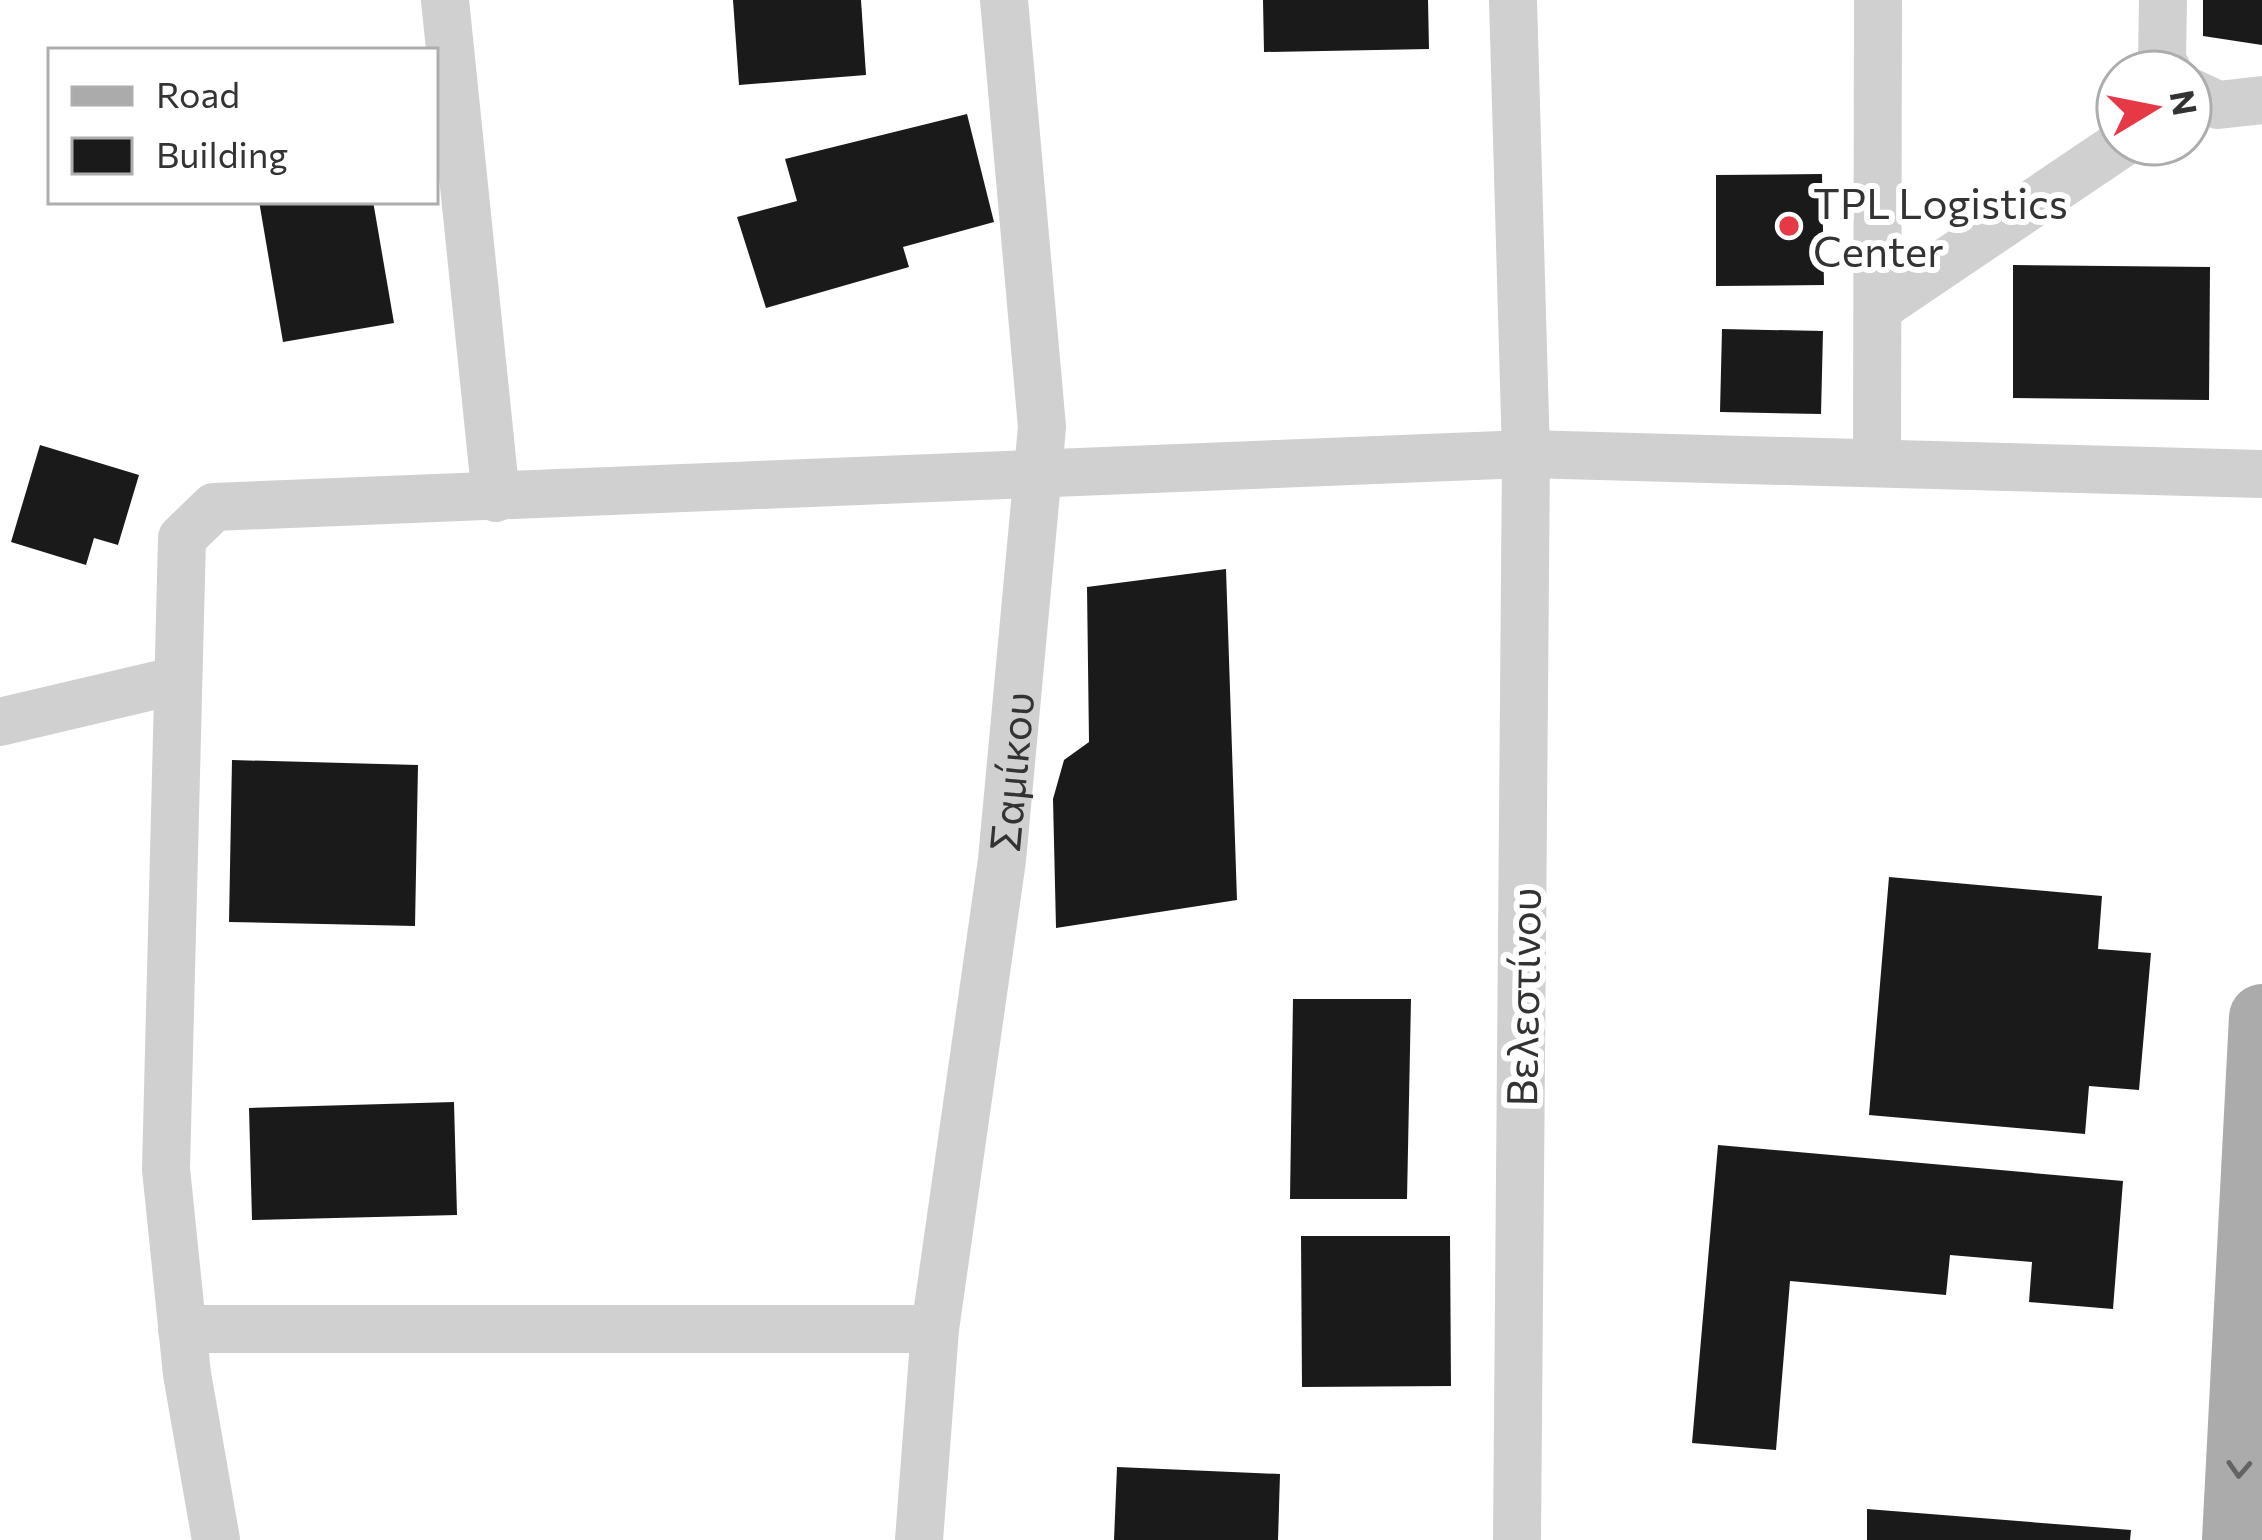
<svg xmlns="http://www.w3.org/2000/svg" width="2262" height="1540" font-family="Commissioner,sans-serif">
  <rect width="100%" height="100%" fill="#fff"/>
  <g fill="#1a1a1a">
    <path d="M733 0H861L866 75 739 85Z"/>
    <path d="M1263 0H1428L1429 49 1264 52Z"/>
    <path d="M2203 0H2262V45L2203 36Z"/>
    <path d="M967 114 994 222 903 247 909 267 766 308 737 217 797 201 785 159Z"/>
    <path d="M1822 174 1824 285 1716 286V175Z"/>
    <path d="M259 201H373L394 323 283 342Z"/>
    <path d="M2013 265 2210 267 2209 400 2013 398Z"/>
    <path d="M1722 329 1823 331 1821 414 1720 412Z"/>
    <path d="M40 445 139 475 118 545 94 538 86 565 11 542Z"/>
    <path d="M1226 569 1237 900 1056 928 1053 799 1064 760 1089 742 1087 587Z"/>
    <path d="M232 760 418 765 415 926 229 922Z"/>
    <path d="M1889 877 2102 896 2098 949 2151 953 2139 1090 2089 1086 2085 1134 1869 1115Z"/>
    <path d="M1293 999H1411L1407 1199H1290Z"/>
    <path d="M454 1102 457 1215 252 1220 249 1108Z"/>
    <path d="M1718 1145 2123 1181 2113 1309 2029 1302 2032 1262 1950 1255 1946 1295 1790 1281 1776 1450 1692 1443Z"/>
    <path d="M1301 1236H1450L1451 1386 1302 1387Z"/>
    <path d="M1117 1467 1280 1474 1278 1540H1114Z"/>
    <path d="M1867 1509 2131 1530 2130 1540H1867Z"/>
  </g>
  <g fill="none" stroke-linecap="round" stroke-linejoin="round">
    <g stroke="#d0d0d0" stroke-width="48">
      <path d="M445 0 496 498"/>
      <path d="M1513 0 1526 454 1517 1540"/>
      <path d="M2163 0 2162 59 2168 72"/>
      <path d="M2190 92 2218 105 2262 100"/>
      <path d="M1878 308 2121 144"/>
      <path d="M1877 460 1878 0"/>
      <path d="M0 722 178 680"/>
      <path d="M182 1329H935"/>
      <path d="M216 1540 187 1374 166 1169 182 538 214 507 1526 454 2262 474"/>
      <path id="s1" d="M919 1540 935 1329 1002 860 1042 427 1004 0"/>
    </g>
    <path stroke="#ababab" stroke-width="66" d="M2235 1540 2262 1017"/>
  </g>
  <defs><path id="oneway-chevron" d="M-2-3.5L2.5 0L-2 3.5" fill="none" stroke-width="1.6" stroke-linecap="round" stroke-linejoin="round" transform="scale(3)"/></defs>
  <use stroke="#636363" href="#oneway-chevron" transform="translate(2239 1469) rotate(93)"/>
  <circle fill="#e63946" stroke="#fff" stroke-width="4.5" cx="1789" cy="226" r="12"/>
  <g text-anchor="middle" dominant-baseline="central" stroke-width="12" stroke-linejoin="round" paint-order="stroke">
    <g font-size="42" fill="#333" stroke="#fff" text-anchor="start">
      <text x="1813" y="202">TPL Logistics<tspan x="1813" dy="48">Center</tspan></text>
    </g>
    <g font-size="42" fill="#333" stroke="#fff">
      <text stroke="none"><textPath href="#s1" startOffset="774">Σαμίκου</textPath></text>
      <text transform="translate(1522 997) rotate(-89)">Βελεστίνου</text>
    </g>
  </g>
  <rect x="48" y="48" width="390" height="156" fill="#ffffff" stroke="#adadad" stroke-width="3"/>
  <rect x="72" y="87" width="60" height="18" fill="#ababab" stroke="#adadad" stroke-width="3"/>
  <text x="156" y="108" font-size="36" fill="#333333">Road</text>
  <rect x="72" y="138" width="60" height="36" fill="#1a1a1a" stroke="#adadad" stroke-width="3"/>
  <text x="156" y="168" font-size="36" fill="#333333">Building</text>
  <g transform="translate(2154 108) rotate(80)"><circle r="57" fill="#ffffff" stroke="#adadad" stroke-width="3"/>
  <path d="M0-9L21 45L0 30L-21 45Z" fill="#e63946"/>
  <text y="-18" font-size="33" font-weight="bold" text-anchor="middle" fill="#333333">N</text>
  </g>
</svg>
